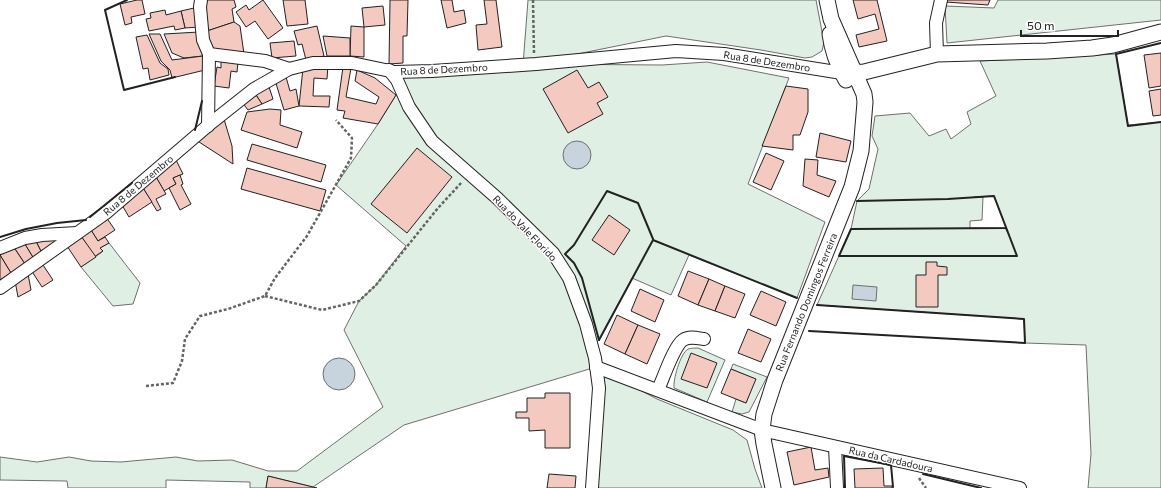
<svg xmlns="http://www.w3.org/2000/svg" width="1161" height="488" font-family="Commissioner,sans-serif">
  <rect width="100%" height="100%" fill="#fff"/>
  <g fill="#e0efe3" stroke="#6f6f6f" fill-rule="evenodd">
    <path d="M528 0H816L824 42 822 51 812 57 805 58 761 50 666 36 528 64 662 65 707 62 789 78 748 184 825 222 797 298 689 255 671 295 632 278 599 340 592 347 596 367 657 399 733 430 747 440 755 469 762 488H592L596 367 404 425 313 487 268 476 266 488H250V482L166 480V488H68L67 481 0 480V457L37 462 69 457 91 461 121 462 176 457 198 461 232 460 268 471H297L383 407 344 330 359 301 376 285 406 246 336 185 378 124 396 95 402 91 395 72 523 65Z"/>
    <path d="M998 0H1161V20L947 43 945 6 994 8Z"/>
    <path d="M1116 54 1128 125 1161 122V488H1088L1091 454 1086 345 1025 343 1024 319 817 305 851 229 857 201 869 189 878 149 872 136 875 116 910 113 929 136 946 129 951 139 971 124 967 112 996 96 980 61ZM994 196 1009 235 1005 228H970V221L982 220 983 197H974Z"/>
    <path d="M109 243 140 283 133 304 113 306 81 267 102 252 100 248Z"/>
    <path d="M698 348 725 360 707 402 674 388C673 380 680 354 688 349 691 348 696 348 698 348Z"/>
    <path d="M733 364 767 377 749 412 742 414 732 412 736 399 746 403 755 379 731 369Z"/>
  </g>
  <g fill="#c7d3dd" stroke="#6f6f6f">
    <circle cx="577" cy="155" r="14"/>
    <path d="M853 285 877 287 876 301 852 299Z"/>
    <circle cx="339" cy="374" r="16"/>
  </g>
  <g fill="#f3c9c0" stroke="#222">
    <path d="M137 0H142L145 14 131 17 132 23 125 25 120 4Z"/>
    <path d="M207 0H234L236 7 232 9 234 22 207 31 206 6Z"/>
    <path d="M263 0 283 28 268 39 255 21 246 27 236 12 246 5 249 10Z"/>
    <path d="M283 0H305L308 24 287 26Z"/>
    <path d="M390 0H408L407 36H403V63L389 64Z"/>
    <path d="M441 0H452L454 12 464 10 466 23 447 28Z"/>
    <path d="M484 0H496L502 47 478 50 476 25 487 24Z"/>
    <path d="M853 0H877L887 41 859 47 856 35 879 29 875 14 858 19Z"/>
    <path d="M946 0H990L988 5 946 2Z"/>
    <path d="M383 6 385 25 364 27 362 8Z"/>
    <path d="M194 8 199 27 185 28 181 11Z"/>
    <path d="M165 10 166 15 181 11 185 28 175 30 174 26 149 31 146 19 151 18 150 13Z"/>
    <path d="M234 22 240 26 244 54 216 51 211 46 207 31Z"/>
    <path d="M317 26 324 56 306 60 302 44 298 45 294 31Z"/>
    <path d="M351 26 364 27V57L350 56Z"/>
    <path d="M199 32 203 56 184 58 172 53 164 34Z"/>
    <path d="M149 34H160L172 60 203 56 205 70 172 78 170 70 161 61Z"/>
    <path d="M147 35 160 63 168 69 169 75 150 80 148 68 143 69 136 37Z"/>
    <path d="M323 36 350 38V56H327Z"/>
    <path d="M294 41 296 56 272 58 270 43Z"/>
    <path d="M1161 53V86L1149 88 1144 55Z"/>
    <path d="M221 59 238 62 237 72 231 71 229 88 214 86 217 67 221 68Z"/>
    <path d="M328 65 327 79 314 78 313 96H330L329 107 299 106 303 68Z"/>
    <path d="M343 67 351 68 346 97 376 104 379 97 355 81 357 70 375 78 396 95 378 124 343 118 345 111 337 110Z"/>
    <path d="M577 70 588 88 599 82 608 97 597 103 603 114 568 133 543 89Z"/>
    <path d="M286 77 290 91 296 89 299 106 284 110 275 80Z"/>
    <path d="M268 84 273 99 262 104 254 92Z"/>
    <path d="M786 86 808 89V112L800 135H793V150L762 146Z"/>
    <path d="M1161 89V115L1153 116 1149 91Z"/>
    <path d="M254 92 262 104 248 110 242 102Z"/>
    <path d="M270 109 281 110 280 125 302 132 297 148 241 130 247 112Z"/>
    <path d="M224 119 232 146 233 164 196 140Z"/>
    <path d="M820 133 851 141 846 162 816 157Z"/>
    <path d="M252 144 326 165 321 182 247 160Z"/>
    <path d="M417 148 452 177 407 233 371 204Z"/>
    <path d="M766 153 784 161 771 190 753 182Z"/>
    <path d="M805 159 818 160 817 175 836 181 829 197 803 186Z"/>
    <path d="M176 160 183 174 173 178 176 184 164 191 156 177Z"/>
    <path d="M247 168 326 190 320 211 241 189Z"/>
    <path d="M180 175 183 184 181 185 191 204 180 210 169 188 176 184 173 178Z"/>
    <path d="M156 177 166 194 156 199 161 209 157 211 143 188Z"/>
    <path d="M143 188 152 202 129 217 122 205Z"/>
    <path d="M609 215 630 230 614 255 592 240Z"/>
    <path d="M106 217 115 230 98 241 89 227Z"/>
    <path d="M91 230 98 241 105 237 109 243 100 248 103 251 94 257 81 236Z"/>
    <path d="M81 236 96 257 81 267 67 246Z"/>
    <path d="M35 239 42 253 34 259 23 241Z"/>
    <path d="M35 239 64 240 42 253Z"/>
    <path d="M23 241 34 259 25 264 13 246Z"/>
    <path d="M13 246 25 264 11 273 0 255V253Z"/>
    <path d="M0 255 11 273 0 280Z"/>
    <path d="M41 262 53 280 42 287 31 270Z"/>
    <path d="M926 262H937V266L947 267V275H938V307H916V275H926Z"/>
    <path d="M688 271 709 279 698 305 678 296Z"/>
    <path d="M28 274 31 290 18 297 15 281Z"/>
    <path d="M709 279 725 286 715 311 698 305Z"/>
    <path d="M725 286 745 294 735 318 715 311Z"/>
    <path d="M640 289 664 300 655 322 631 311Z"/>
    <path d="M761 291 786 302 776 326 750 315Z"/>
    <path d="M617 315 638 325 625 354 604 344Z"/>
    <path d="M638 325 660 334 647 364 625 354Z"/>
    <path d="M748 329 771 339 761 362 738 353Z"/>
    <path d="M691 353 717 363 707 388 681 379Z"/>
    <path d="M731 369 756 379 746 403 721 393Z"/>
    <path d="M545 393H570V448H545V430L529 431V418H516V412H527V398H545Z"/>
    <path d="M811 447 815 470 828 468 829 477 794 485 787 452Z"/>
    <path d="M883 468 884 486H892V488H855L854 469Z"/>
    <path d="M549 474 576 476 575 488H547Z"/>
    <path d="M268 476 313 487 317 488H266Z"/>
  </g>
  <g fill="none" stroke-linecap="round" stroke-linejoin="round">
    <defs>
      <g id="minor">
        <path d="M201 0 200 7 203 40 209 54 208 126"/>
        <path d="M209 54 265 61 289 69"/>
        <path d="M937 54 936 23 941 0"/>
        <path d="M389 70 397 80 409 107 432 141 497 198 553 253 569 278 586 324 592 347 595 358 599 388 592 488"/>
        <path d="M0 248 25 238 42 235 77 233"/>
        <path d="M0 288 107 212 211 123 254 89 289 69 313 63H352L395 72 432 71 536 64 676 51 724 54 842 73"/>
        <path d="M596 367 762 430 1020 488"/>
        <path d="M658 390C663 379 674 346 683 340 689 336 697 338 704 339"/>
        <path d="M835 447 837 488"/>
      </g>
      <g id="tertiary">
        <path d="M830 34C832 50 838 66 846 80"/>
        <path d="M842 73 864 72 937 54 1047 51 1092 48 1113 45 1161 32"/>
        <path d="M773 488 764 444 762 430 764 414 775 380 852 187 861 151 865 102 864 94 831 19 827 0"/>
      </g>
    </defs>
    <use href="#minor" stroke="#222" stroke-width="14"/>
    <use href="#tertiary" stroke="#222" stroke-width="17"/>
    <g stroke="#646464" stroke-width="2.5" stroke-dasharray="3 2" stroke-linecap="butt">
      <path d="M533 0 534 53"/>
      <path d="M265 296 322 310 359 301 376 285 438 208 462 182"/>
      <path d="M146 386 173 383 182 361 185 339 200 316 228 309 265 296 275 278 307 236 351 158 352 138 336 120"/>
      <path d="M919 478 926 488"/>
    </g>
    <use href="#minor" stroke="#fff" stroke-width="12"/>
    <use href="#tertiary" stroke="#fff" stroke-width="15"/>
    <g stroke="#222" stroke-width="2">
      <path d="M127 0 105 10 124 90 175 77"/>
      <path d="M1161 43 1116 54 1128 126 1161 122"/>
      <path d="M195 130 202 101"/>
      <path d="M857 201 948 199 994 196 1017 256H839L851 229 1005 228"/>
      <path d="M90 217 132 183"/>
      <path d="M0 237 26 229 57 223 86 220"/>
      <path d="M809 331 1025 343 1024 319 817 305"/>
      <path d="M599 340 653 240 797 298"/>
      <path d="M599 340 582 278 574 263 565 254 574 245 607 191 638 203 653 239"/>
      <path d="M923 474 981 488"/>
      <path d="M845 488 844 456 891 465 893 487"/>
    </g>
  </g>
  <g text-anchor="middle" dominant-baseline="central" stroke-width="3" stroke-linejoin="round" paint-order="stroke">
    <g font-size="10" fill="#222" stroke="#fff">
      <text transform="translate(767 61) rotate(9)">Rua 8 de Dezembro</text>
      <text transform="translate(444 69) rotate(-3)">Rua 8 de Dezembro</text>
      <text transform="translate(138 185) rotate(-40)">Rua 8 de Dezembro</text>
      <text transform="translate(525 228) rotate(46)">Rua do Vale Florido</text>
      <text transform="translate(806 302) rotate(-68)">Rua Fernando Domingos Ferreira</text>
      <text transform="translate(891 459) rotate(13)">Rua da Cardadoura</text>
    </g>
  </g>
  <path d="M1021 30v6h97v-6" fill="none" stroke="#222222" stroke-width="2"/>
  <text x="1027" y="30" font-size="12" fill="#222222" stroke="#ffffff" stroke-width="3" paint-order="stroke">50 m</text>
</svg>
